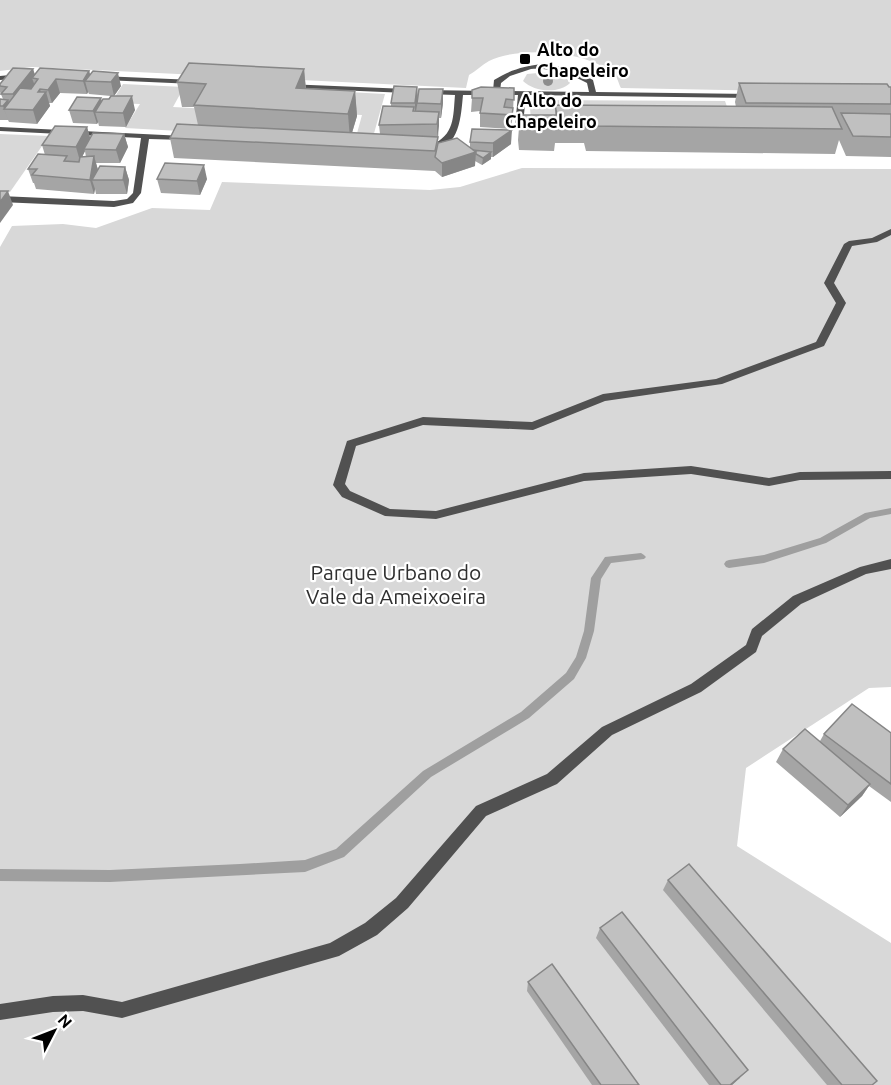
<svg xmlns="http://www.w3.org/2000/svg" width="891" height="1085" font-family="Ubuntu,sans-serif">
  <rect width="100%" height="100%" fill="#fff"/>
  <g fill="#d8d8d8">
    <path d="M0 0H891V93L621 88C619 85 618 78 615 76 591 50 518 46 489 61 482 65 476 71 469 75L466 88 32 67 0 71Z"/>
    <path d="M549 72 565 76 570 83C559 94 534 92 523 81L527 74Z"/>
    <path d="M123 84 184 87 173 107 210 109 198 132 125 128 140 104 111 103Z"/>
    <path d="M310 90 385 94 373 137H356L362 115 301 112Z"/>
    <path d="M529 100 725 101 733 124 531 118Z"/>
    <path d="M0 134 49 136 10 192 0 191Z"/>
    <path d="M522 168 891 169V687L869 688 746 768 737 846 891 943V1085H0V247L12 226 63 224 96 228 152 208 210 210 222 182 430 190 460 187Z"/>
  </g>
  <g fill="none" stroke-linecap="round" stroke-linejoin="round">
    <g fill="#9f9f9f" fill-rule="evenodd">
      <path d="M891 508V514L870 518 826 543 764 563 729 568 726 567 724 564 726 561 729 560 764 555 820 538 865 513Z"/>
      <path d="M641 553 644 555 646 557 644 559 611 563 601 579 594 631 586 658 574 679 529 718 431 777 344 857 305 872 110 882 0 881V869L110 870 240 864 305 860 336 849 423 771 521 712 566 673 576 657 584 631 591 578 605 557Z"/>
    </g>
    <g fill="#515151" fill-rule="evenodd">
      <path d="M543 64C561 66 577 71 593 80L596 92 752 94 756 96 752 98 526 95 523 124 527 126 519 128 515 126 518 95H463C461 115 460 150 431 149V145C455 135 453 117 455 95L427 94H424V90L493 91 494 80C510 70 524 66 543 64ZM531 69C552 68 568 73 587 83L589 92 500 91 501 83 510 76Z"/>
      <path d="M20 74H23V78L0 80V76Z"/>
      <path d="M101 76 194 80 198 82 194 84 104 80H101Z"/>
      <path d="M286 84 407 89 411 91 407 93 289 88 285 86Z"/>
      <path d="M0 127 184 136 188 138 184 140 149 139 141 193 133 203 114 207 0 202V196L114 201 127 199 133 193 141 138 0 131Z"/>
      <path d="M891 229V235L877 242 852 246 834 283 846 303 824 346 722 384 605 401 533 430 423 425 356 446 345 484 350 491 390 509 436 511 584 473 691 466 769 478 800 472 891 471V479L800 480 769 486 691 474 584 481 436 519 385 516 342 497 333 485 347 441 423 417 532 422 603 394 716 379 816 342 836 303 824 283 844 244 849 241 872 238Z"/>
      <path d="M891 559V569L866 574 801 604 762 636 756 652 701 692 612 735 557 784 486 816 408 908 377 935 339 956 122 1018 83 1011 53 1012 0 1020V1004L53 996 83 995 122 1002 330 943 365 923 396 898 476 806 547 774 602 727 691 684 746 645 752 629 793 596 860 567Z"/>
    </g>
  </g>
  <circle fill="#8d8d8d" cx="548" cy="81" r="5"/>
  <g fill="#a5a5a5" fill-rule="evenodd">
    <path d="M33 69 35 75 89 71 90 74 121 86 114 96 135 110 126 127 99 126 98 122 97 124 73 123 69 110 102 101 109 99 111 96 89 94 88 92 87 94 60 93 52 103H49L50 106 37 124 9 122 8 120H0V99H3L0 92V84Z"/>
    <path d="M304 69 306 88 355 91 357 116 352 133 380 134 379 125 391 106V103L417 87 418 99 443 89V103L441 118H439L438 143 470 148V142L511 144 493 157H491V159L482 165 475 161V166L442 177 435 171 174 158 170 138 198 125 194 107H182L177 82Z"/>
    <path d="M739 83 891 87V157L846 156 839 140 835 154 586 151 584 143H555L554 151 519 150 518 140 520 115H555V105L736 107 735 102Z"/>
    <path d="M514 88 513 113 511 129 480 127V111L471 112 472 98Z"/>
    <path d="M87 127 90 138 124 134 128 147 120 163H96L98 170 125 167 129 180 127 194H96L95 189 94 194 36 189 34 183H33L28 169 45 155 42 145ZM85 151 86 157H82Z"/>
    <path d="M157 179H207L200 195 161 193Z"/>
    <path d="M891 733V802L869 786 862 796 840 817 776 762 783 749 820 741 824 734Z"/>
    <path d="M668 880 872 1085H827L663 890Z"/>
    <path d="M600 928 740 1078 732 1085H709L596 938Z"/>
    <path d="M528 982 639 1085H592L527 991Z"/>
  </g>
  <g fill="#868686">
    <path d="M33 69 36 78H32L35 86 18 108 13 94Z"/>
    <path d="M304 69 306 93 299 112 296 88Z"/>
    <path d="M89 71 92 81H85L88 92 87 94 83 81Z"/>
    <path d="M118 73 121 86 114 96 111 82Z"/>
    <path d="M56 79 60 93 52 103 48 90Z"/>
    <path d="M417 87 418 100 415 117V103Z"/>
    <path d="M40 89 42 97 46 92 50 106 37 124 33 110 38 92Z"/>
    <path d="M443 89V103L441 118V104Z"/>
    <path d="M355 91 357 116 350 139 348 114Z"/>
    <path d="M132 96 135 110 126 127 123 113Z"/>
    <path d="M101 98 105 112H95L98 122 97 124 93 111Z"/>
    <path d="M8 100 12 109H4L8 120 3 106Z"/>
    <path d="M439 112V126L437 138V124Z"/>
    <path d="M87 127 91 141 84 149 85 151 80 161 76 147Z"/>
    <path d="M512 130 511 144 493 157V143Z"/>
    <path d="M124 134 128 147 120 163 116 150Z"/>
    <path d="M476 152 475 166 442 177V163Z"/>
    <path d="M491 152V159L482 165 483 158Z"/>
    <path d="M94 156 98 170 92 180 95 189 94 194 90 180Z"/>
    <path d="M204 165 207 179 200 195 197 181Z"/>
    <path d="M125 167 129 180 127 194 123 180Z"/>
    <path d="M8 191 13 205 0 223V202Z"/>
    <path d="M870 784 862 796 840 817 848 805Z"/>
    <path d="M748 1070 732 1085H730Z"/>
  </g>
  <g fill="#c0c0c0" stroke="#868686" stroke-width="1.5">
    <path d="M189 63 304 69 296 88 355 91 348 114 194 105 206 84 177 82Z"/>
    <path d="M13 68 33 69 13 94H1L7 87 0 86V84Z"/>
    <path d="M40 68 89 71 83 81 56 79 48 90 40 89 38 92H46L33 110 4 109 20 88 31 89 38 79 32 78Z"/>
    <path d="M93 71 118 73 111 82 85 81Z"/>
    <path d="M739 83 887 84 889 87H891V104L746 103Z"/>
    <path d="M394 86 417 87 415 103H391Z"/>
    <path d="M481 87 514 88V100L506 99 504 107 513 108 512 115 480 113 483 98H472V90Z"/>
    <path d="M419 89H443L441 104 417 103Z"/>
    <path d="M111 96H132L123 113 95 112 103 99H109Z"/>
    <path d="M77 97 101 98 93 111 69 110Z"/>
    <path d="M0 99 8 100 3 106H0Z"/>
    <path d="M555 105 832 107 842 129 588 126 587 118H556L557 126 520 125V115H557Z"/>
    <path d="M383 106 414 107 413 111 439 112 437 124 379 125Z"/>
    <path d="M841 113 891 114V137L853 136Z"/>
    <path d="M177 124 438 137 435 151 170 138Z"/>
    <path d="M55 126 87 127 76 147 42 145Z"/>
    <path d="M472 129 512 130 493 143 470 142Z"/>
    <path d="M93 133 124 134 116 150 84 149Z"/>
    <path d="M457 138 476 152 442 163 435 157 438 143Z"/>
    <path d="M473 150 491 152 483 158 476 154V152Z"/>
    <path d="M38 154 67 156 64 161 79 162 80 157 94 156 90 180 32 175 37 169H28Z"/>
    <path d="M165 163 204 165 197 181 157 179Z"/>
    <path d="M100 166 125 167 123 180H92Z"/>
    <path d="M0 191H8L0 202Z"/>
    <path d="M852 704 891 733V784L824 734Z"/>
    <path d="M805 729 870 784 848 805 783 749Z"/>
    <path d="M689 864 877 1081 872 1085H842L668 880Z"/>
    <path d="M622 912 748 1070 730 1085H721L600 928Z"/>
    <path d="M552 964 639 1085H601L528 982Z"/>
  </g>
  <rect fill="#000" stroke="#fff" stroke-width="2" x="519" y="53" width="12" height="12" rx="3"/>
  <g text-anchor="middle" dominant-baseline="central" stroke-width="4.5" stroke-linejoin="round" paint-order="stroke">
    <g font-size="18" font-weight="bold" fill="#000" stroke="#fff" text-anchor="start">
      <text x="537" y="49">Alto do<tspan x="537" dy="21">Chapeleiro</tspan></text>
    </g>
    <g font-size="18" font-weight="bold" fill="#000" stroke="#fff">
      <text x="551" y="100">Alto do<tspan x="551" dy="21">Chapeleiro</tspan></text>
    </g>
    <g font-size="21" fill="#2f2f2f" stroke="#fff">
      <text x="396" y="572">Parque Urbano do<tspan x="396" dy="24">Vale da Ameixoeira</tspan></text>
    </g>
  </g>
  <g transform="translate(54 1031) rotate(48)" stroke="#ffffff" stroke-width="4.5" paint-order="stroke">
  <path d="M0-4.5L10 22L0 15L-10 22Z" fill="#000000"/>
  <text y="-9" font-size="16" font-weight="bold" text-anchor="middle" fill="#000000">N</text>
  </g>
</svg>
